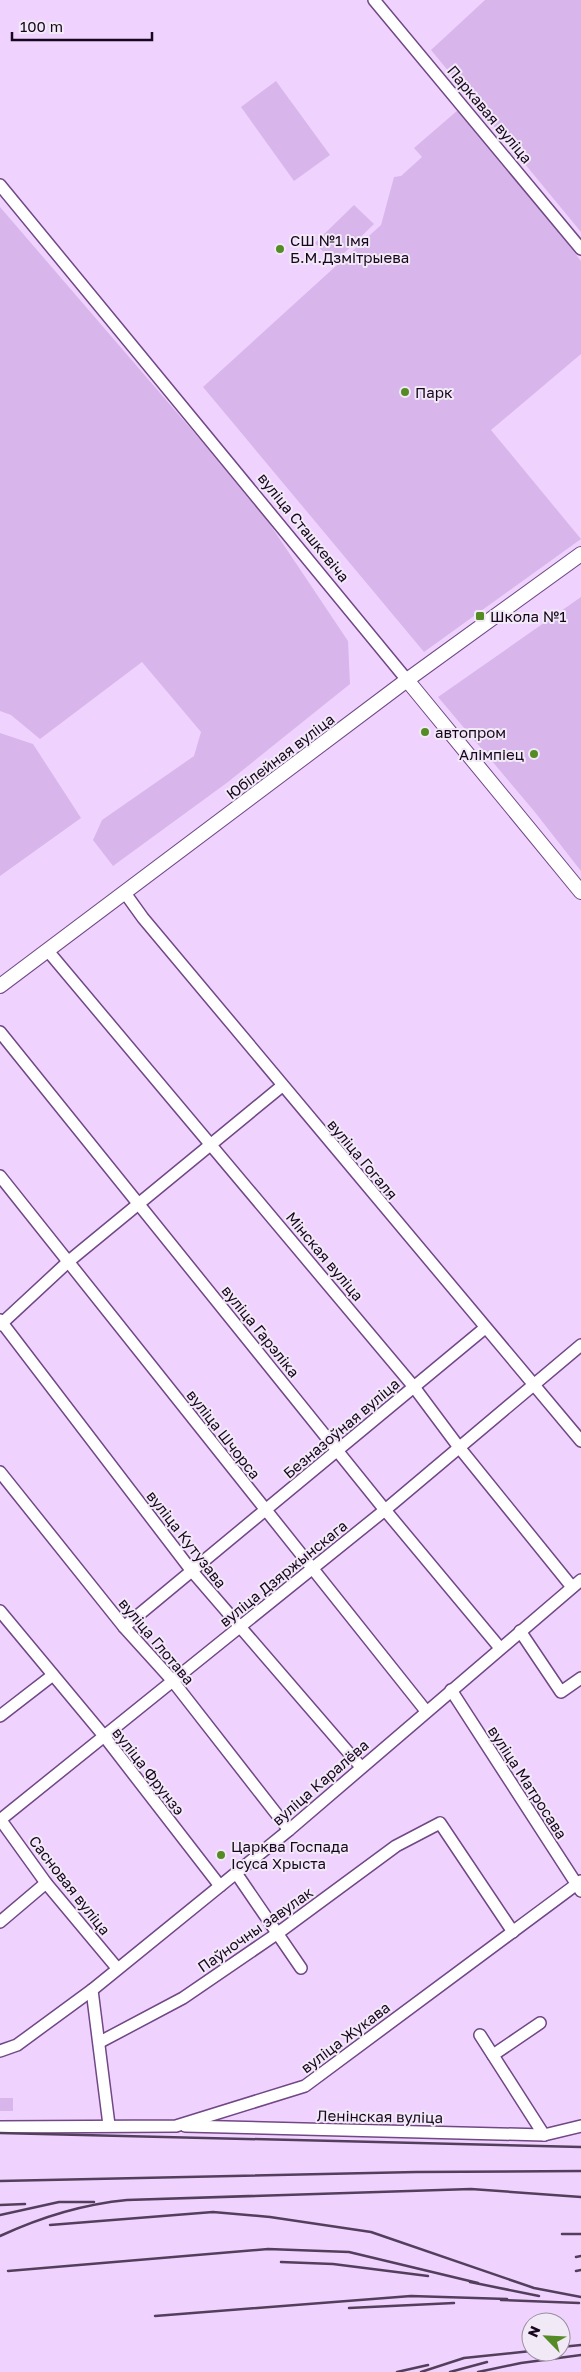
<svg xmlns="http://www.w3.org/2000/svg" width="581" height="2372" font-family="'Golos Text',sans-serif">
  <rect width="100%" height="100%" fill="#efd3fe"/>
  <g fill="#d8b5eb">
    <path d="M485 0H581V232L431 50Z"/>
    <path d="M276 81 330 155 294 181 241 107Z"/>
    <path d="M458 110 502 160 581 261V354L491 430 581 539 424 652 203 387 381 225 394 177 401 176 422 157 414 148Z"/>
    <path d="M354 205 374 224 334 263 315 243Z"/>
    <path d="M0 207 259 508 348 641 350 684 228 782 113 866 93 840 102 820 194 756 201 732 142 662 40 739 11 715 0 711Z"/>
    <path d="M581 597V871L534 811 438 697Z"/>
    <path d="M0 733 33 744 81 818 0 876Z"/>
    <rect x="0" y="2098" width="13" height="13"/>
  </g>
  <g fill="none" stroke-linecap="round" stroke-linejoin="round">
    <defs>
      <g id="minor">
        <path d="M374 0 581 249"/>
        <path d="M0 185 407 680"/>
        <path d="M125 893 143 918 581 1441"/>
        <path d="M48 951 414 1387 458 1446 572 1587"/>
        <path d="M0 1032 385 1510 500 1648"/>
        <path d="M0 1176 426 1711"/>
        <path d="M0 1320 191 1570 361 1767"/>
        <path d="M0 1325 69 1261 282 1086"/>
        <path d="M0 1472 124 1627 172 1680 289 1830"/>
        <path d="M0 1611 104 1736 220 1886"/>
        <path d="M124 1627 485 1328"/>
        <path d="M520 1631 561 1692 581 1678"/>
        <path d="M451 1690 581 1891"/>
        <path d="M0 1716 53 1675"/>
        <path d="M0 1819 46 1883 117 1968"/>
        <path d="M0 1820 385 1510 581 1345"/>
        <path d="M236 1873 301 1968"/>
        <path d="M0 1922 46 1883"/>
        <path d="M92 1990 109 2125"/>
        <path d="M480 2035 544 2135"/>
        <path d="M100 2042 183 1998 278 1933 396 1846 440 1823 513 1932"/>
        <path d="M0 2051 17 2045 92 1990 289 1830 581 1580"/>
        <path d="M493 2055 540 2023"/>
        <path d="M185 2126 544 2135 581 2126"/>
        <path d="M0 2127 176 2126 305 2086 581 1881"/>
      </g>
      <g id="major">
        <path d="M407 680 581 892"/>
        <path d="M0 986 407 680 581 554"/>
      </g>
    </defs>
    <use href="#minor" stroke="#714785" stroke-width="14"/>
    <use href="#major" stroke="#714785" stroke-width="16"/>
    <use href="#minor" stroke="#fff" stroke-width="11"/>
    <use href="#major" stroke="#fff" stroke-width="14"/>
    <g stroke="#533f5c" stroke-width="2.5">
      <path d="M0 2133 581 2147"/>
      <path d="M0 2181 416 2172 581 2171"/>
      <path d="M0 2205 25 2204"/>
      <path d="M0 2215 59 2202H94"/>
      <path d="M50 2225 213 2212 270 2217 371 2232 534 2288 581 2297"/>
      <path d="M562 2234H581"/>
      <path d="M0 2236C39 2218 85 2204 127 2200L471 2189 581 2197"/>
      <path d="M576 2257 581 2256"/>
      <path d="M281 2262 333 2264 428 2276"/>
      <path d="M8 2271 268 2249 349 2252 478 2283"/>
      <path d="M576 2271 581 2270"/>
      <path d="M470 2282 539 2296"/>
      <path d="M501 2300 579 2303"/>
      <path d="M349 2308 454 2303"/>
      <path d="M155 2316 411 2296 507 2299"/>
      <path d="M561 2347 581 2345"/>
      <path d="M397 2372 428 2365"/>
      <path d="M421 2372 464 2358 531 2351"/>
      <path d="M450 2372 487 2362"/>
      <path d="M478 2372 521 2363 581 2355"/>
    </g>
  </g>
  <g fill="#548b25" stroke="#f2e9f7" stroke-width="2">
    <circle cx="280" cy="249" r="5"/>
    <circle cx="405" cy="392" r="5"/>
    <rect x="475" y="611" width="10" height="10" rx="2.5"/>
    <circle cx="425" cy="732" r="5"/>
    <circle cx="534" cy="754" r="5"/>
    <circle cx="221" cy="1855" r="5"/>
  </g>
  <g text-anchor="middle" dominant-baseline="central" stroke-width="4" stroke-linejoin="round" paint-order="stroke">
    <g font-size="15" fill="#17061e" stroke="#f2e9f7">
      <text transform="translate(490 114) rotate(50)">Паркавая вуліца</text>
      <text transform="translate(304 527) rotate(51)">вуліца Сташкевіча</text>
      <text transform="translate(280 756) rotate(-37)">Юбілейная вуліца</text>
      <text transform="translate(363 1159) rotate(50)">вуліца Гогаля</text>
      <text transform="translate(325 1256) rotate(50)">Мінская вуліца</text>
      <text transform="translate(261 1331) rotate(51)">вуліца Гарэліка</text>
      <text transform="translate(341 1428) rotate(-40)">Безназоўная вуліца</text>
      <text transform="translate(224 1434) rotate(52)">вуліца Шчорса</text>
      <text transform="translate(187 1539) rotate(52)">вуліца Кутузава</text>
      <text transform="translate(283 1573) rotate(-39)">вуліца Дзяржынскага</text>
      <text transform="translate(157 1641) rotate(50)">вуліца Глотава</text>
      <text transform="translate(149 1771) rotate(52)">вуліца Фрунзэ</text>
      <text transform="translate(320 1782) rotate(-41)">вуліца Каралёва</text>
      <text transform="translate(528 1782) rotate(57)">вуліца Матросава</text>
      <text transform="translate(70 1885) rotate(52)">Сасновая вуліца</text>
      <text transform="translate(255 1929) rotate(-35)">Паўночны завулак</text>
      <text transform="translate(345 2037) rotate(-37)">вуліца Жукава</text>
      <text transform="translate(380 2116) rotate(1)">Ленінская вуліца</text>
    </g>
    <g font-size="15" fill="#17061e" stroke="#f2e9f7" text-anchor="start">
      <text x="290" y="240">СШ №1 імя<tspan x="290" dy="17">Б.М.Дзмітрыева</tspan></text>
      <text x="415" y="392">Парк</text>
      <text x="490" y="616">Школа №1</text>
      <text x="435" y="732">автопром</text>
      <text x="524" y="754" text-anchor="end">Алімпіец</text>
      <text x="231" y="1846">Царква Госпада<tspan x="231" dy="17">Ісуса Хрыста</tspan></text>
    </g>
  </g>
  <g transform="translate(546 2337) rotate(294)"><circle r="24" fill="#f2e9f7" stroke="#9a8ea0"/>
  <path d="M0-4L9 19L0 12L-9 19Z" fill="#548b25"/>
  <text y="-8" font-size="14" font-weight="bold" text-anchor="middle" fill="#17061e">N</text>
  </g>
  <path d="M12 32v8h140v-8" fill="none" stroke="#17061e" stroke-width="2.5"/>
  <text x="20" y="32" font-size="15" fill="#17061e" stroke="#f2e9f7" stroke-width="4" paint-order="stroke">100 m</text>
</svg>
